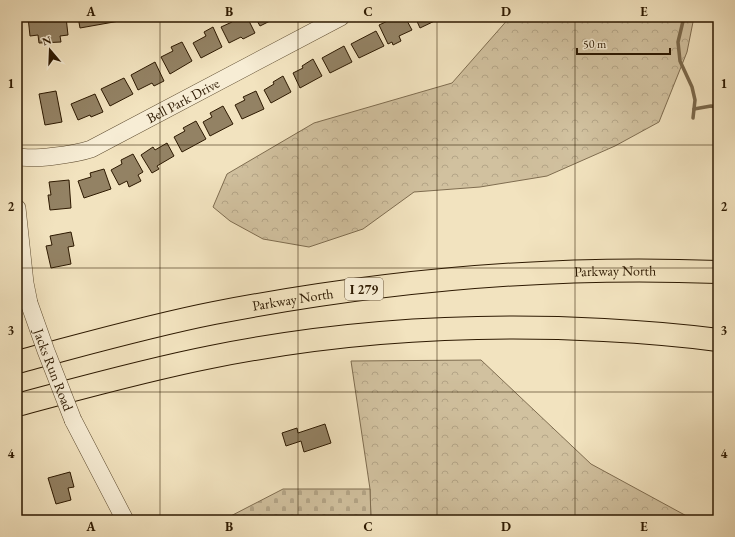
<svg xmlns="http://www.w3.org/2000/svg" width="735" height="537" font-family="'EB Garamond',serif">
  <defs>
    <pattern id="forest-crowns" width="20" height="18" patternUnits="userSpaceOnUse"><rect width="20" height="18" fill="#d1c19f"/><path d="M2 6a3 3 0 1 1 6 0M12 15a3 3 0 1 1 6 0" fill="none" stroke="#b4a587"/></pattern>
    <pattern id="cemetery-stones" width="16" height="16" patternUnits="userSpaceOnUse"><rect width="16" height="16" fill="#d1c19f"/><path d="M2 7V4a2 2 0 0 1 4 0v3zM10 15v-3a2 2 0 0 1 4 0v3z" fill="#b4a587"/></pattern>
  </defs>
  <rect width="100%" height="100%" fill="#f2e3bf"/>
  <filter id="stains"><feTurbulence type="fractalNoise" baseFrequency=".005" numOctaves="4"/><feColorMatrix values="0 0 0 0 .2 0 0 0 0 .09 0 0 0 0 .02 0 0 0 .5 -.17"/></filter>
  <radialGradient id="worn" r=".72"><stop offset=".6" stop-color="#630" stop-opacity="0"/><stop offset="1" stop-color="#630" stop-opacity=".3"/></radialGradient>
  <g fill="url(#forest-crowns)" stroke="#7f6d50">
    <path d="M510 17H694L687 52 659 122 615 146 547 176 480 187 414 192 363 229 309 247 263 239 230 221 213 207 227 174 314 123 452 83Z"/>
    <path d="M481 360 591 464 694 520H371L370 489 351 361Z"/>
  </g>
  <path fill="url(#cemetery-stones)" stroke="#7f6d50" d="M283 489H370L371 520H223Z"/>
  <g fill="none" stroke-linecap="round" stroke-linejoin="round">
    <g stroke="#7b694c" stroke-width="3.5">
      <path d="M684 17 678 42 680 61 692 87 695 100 693 118"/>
      <path d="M694 109 711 106 718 107"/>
    </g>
  </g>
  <g fill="#938264" stroke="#2d1901">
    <path d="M28 17H66L68 35 60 36 61 42 39 43 38 35 30 36Z"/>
    <path d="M78 17H124L125 20 80 28Z"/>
    <path d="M229 17H237L238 19 242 17H247L255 33 243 39 241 37 229 43 221 27 232 22Z"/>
    <path d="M255 17H273L274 19 260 26Z"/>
    <path d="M400 17H405L412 30 399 36 401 41 393 45 392 42 388 44 379 25 392 19 393 21Z"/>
    <path d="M415 17H443L420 28Z"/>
    <path d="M213 27 222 47 201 58 193 43 206 36 204 32Z"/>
    <path d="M376 31 384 46 359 58 351 44Z"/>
    <path d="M182 42 192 61 170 74 161 57 173 51 171 47Z"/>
    <path d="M344 46 352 62 330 73 322 58Z"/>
    <path d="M313 59 322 76 300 88 293 73 303 68 302 66Z"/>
    <path d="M155 62 164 81 154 86 152 83 138 90 131 75Z"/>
    <path d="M283 76 291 92 271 103 264 90 274 84 273 82Z"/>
    <path d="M124 78 133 94 110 106 101 89Z"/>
    <path d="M56 91 62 122 45 125 39 94Z"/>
    <path d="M256 91 264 109 242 119 235 105 245 100 243 97Z"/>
    <path d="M95 94 103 112 91 117 90 115 78 120 71 104Z"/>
    <path d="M223 106 233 124 210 136 203 122 212 117 210 113Z"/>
    <path d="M196 121 206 139 182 152 174 137 185 131 183 128Z"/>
    <path d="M167 143 174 156 157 166 159 169 152 173 141 155 153 147 155 150Z"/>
    <path d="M133 154 143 172 138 175 141 181 129 187 127 181 119 185 111 170 122 164 121 160Z"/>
    <path d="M104 169 111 189 84 198 78 181 91 177 90 173Z"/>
    <path d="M69 180 71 208 50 210 48 195H51L49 182Z"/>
    <path d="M71 232 74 246 68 247 71 264 51 268 46 246 52 245 50 236Z"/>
    <path d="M325 424 331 443 304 452 301 441 286 446 282 433 297 428 298 433Z"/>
    <path d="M70 472 74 487 68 488 71 500 56 504 48 478Z"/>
  </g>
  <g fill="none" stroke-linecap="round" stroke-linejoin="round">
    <defs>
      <g id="minor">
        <path id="s1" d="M17 156C31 161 76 154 91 149L341 17"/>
        <path d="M17 208 25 283 29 303"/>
        <path d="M73 420 125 520"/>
      </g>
      <g id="highway">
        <path id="s2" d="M17 362C82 345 148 326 214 313 380 281 549 265 718 272"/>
        <path d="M17 405C81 388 145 370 211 357 340 331 473 323 604 330 642 332 680 335 718 340"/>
      </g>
    </defs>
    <use href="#minor" stroke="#5e4c30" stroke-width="18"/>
    <use href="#highway" stroke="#2d1901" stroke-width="24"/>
    <use href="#minor" stroke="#f7edd5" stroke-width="17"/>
    <use href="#highway" stroke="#f2e3bf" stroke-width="22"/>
    <defs>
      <g id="minor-bridge">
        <path id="s3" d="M29 303 46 351 73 420"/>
      </g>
    </defs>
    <use href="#minor-bridge" stroke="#5e4c30" stroke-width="18" stroke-linecap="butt"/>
    <use href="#minor-bridge" stroke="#f7edd5" stroke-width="17"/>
  </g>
  <path fill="none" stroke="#2d1901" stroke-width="1" stroke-opacity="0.55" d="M160 17V520M298 17V520M437 17V520M575 17V520M17 145H718M17 268H718M17 392H718"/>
  <g text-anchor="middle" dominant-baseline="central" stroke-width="4" stroke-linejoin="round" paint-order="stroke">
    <rect fill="#f7edd5" stroke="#6a5941" stroke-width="1" x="345" y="278" width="38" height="22" rx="3"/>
    <g font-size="13" font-weight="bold" fill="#2d1901">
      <text x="364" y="289">I 279</text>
    </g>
    <g font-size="14" fill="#2d1901" stroke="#f7edd5">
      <text stroke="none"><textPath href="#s1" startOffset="179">Bell Park Drive</textPath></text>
      <text stroke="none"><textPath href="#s2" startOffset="607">Parkway North</textPath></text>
      <text stroke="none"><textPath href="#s2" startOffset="283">Parkway North</textPath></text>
      <text stroke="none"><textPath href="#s3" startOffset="71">Jacks Run Road</textPath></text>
    </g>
  </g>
  <rect width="735" height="537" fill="none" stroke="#f2e3bf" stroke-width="44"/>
  <g transform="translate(50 50) rotate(341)" stroke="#f7edd5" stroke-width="3" paint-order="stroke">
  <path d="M0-3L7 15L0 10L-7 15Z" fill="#2d1901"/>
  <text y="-6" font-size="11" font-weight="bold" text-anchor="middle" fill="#2d1901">N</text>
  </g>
  <path d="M577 48v6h93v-6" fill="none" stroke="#2d1901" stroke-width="2"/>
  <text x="583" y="48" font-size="12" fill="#2d1901" stroke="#f7edd5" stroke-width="3" paint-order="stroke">50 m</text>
  <rect x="22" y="22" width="691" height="493" fill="none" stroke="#2d1901" stroke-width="1.5"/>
  <g font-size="13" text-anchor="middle" font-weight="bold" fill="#2d1901">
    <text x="91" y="16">A</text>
    <text x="229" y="16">B</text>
    <text x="368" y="16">C</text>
    <text x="506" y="16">D</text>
    <text x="644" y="16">E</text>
    <text x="11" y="88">1</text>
    <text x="724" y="88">1</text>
    <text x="11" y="211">2</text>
    <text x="724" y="211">2</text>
    <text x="11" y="335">3</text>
    <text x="724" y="335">3</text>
    <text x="11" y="458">4</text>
    <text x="724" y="458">4</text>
    <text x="91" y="531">A</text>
    <text x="229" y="531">B</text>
    <text x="368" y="531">C</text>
    <text x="506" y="531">D</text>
    <text x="644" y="531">E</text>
  </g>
  <rect width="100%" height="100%" filter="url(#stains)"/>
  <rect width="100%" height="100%" fill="url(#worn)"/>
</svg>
